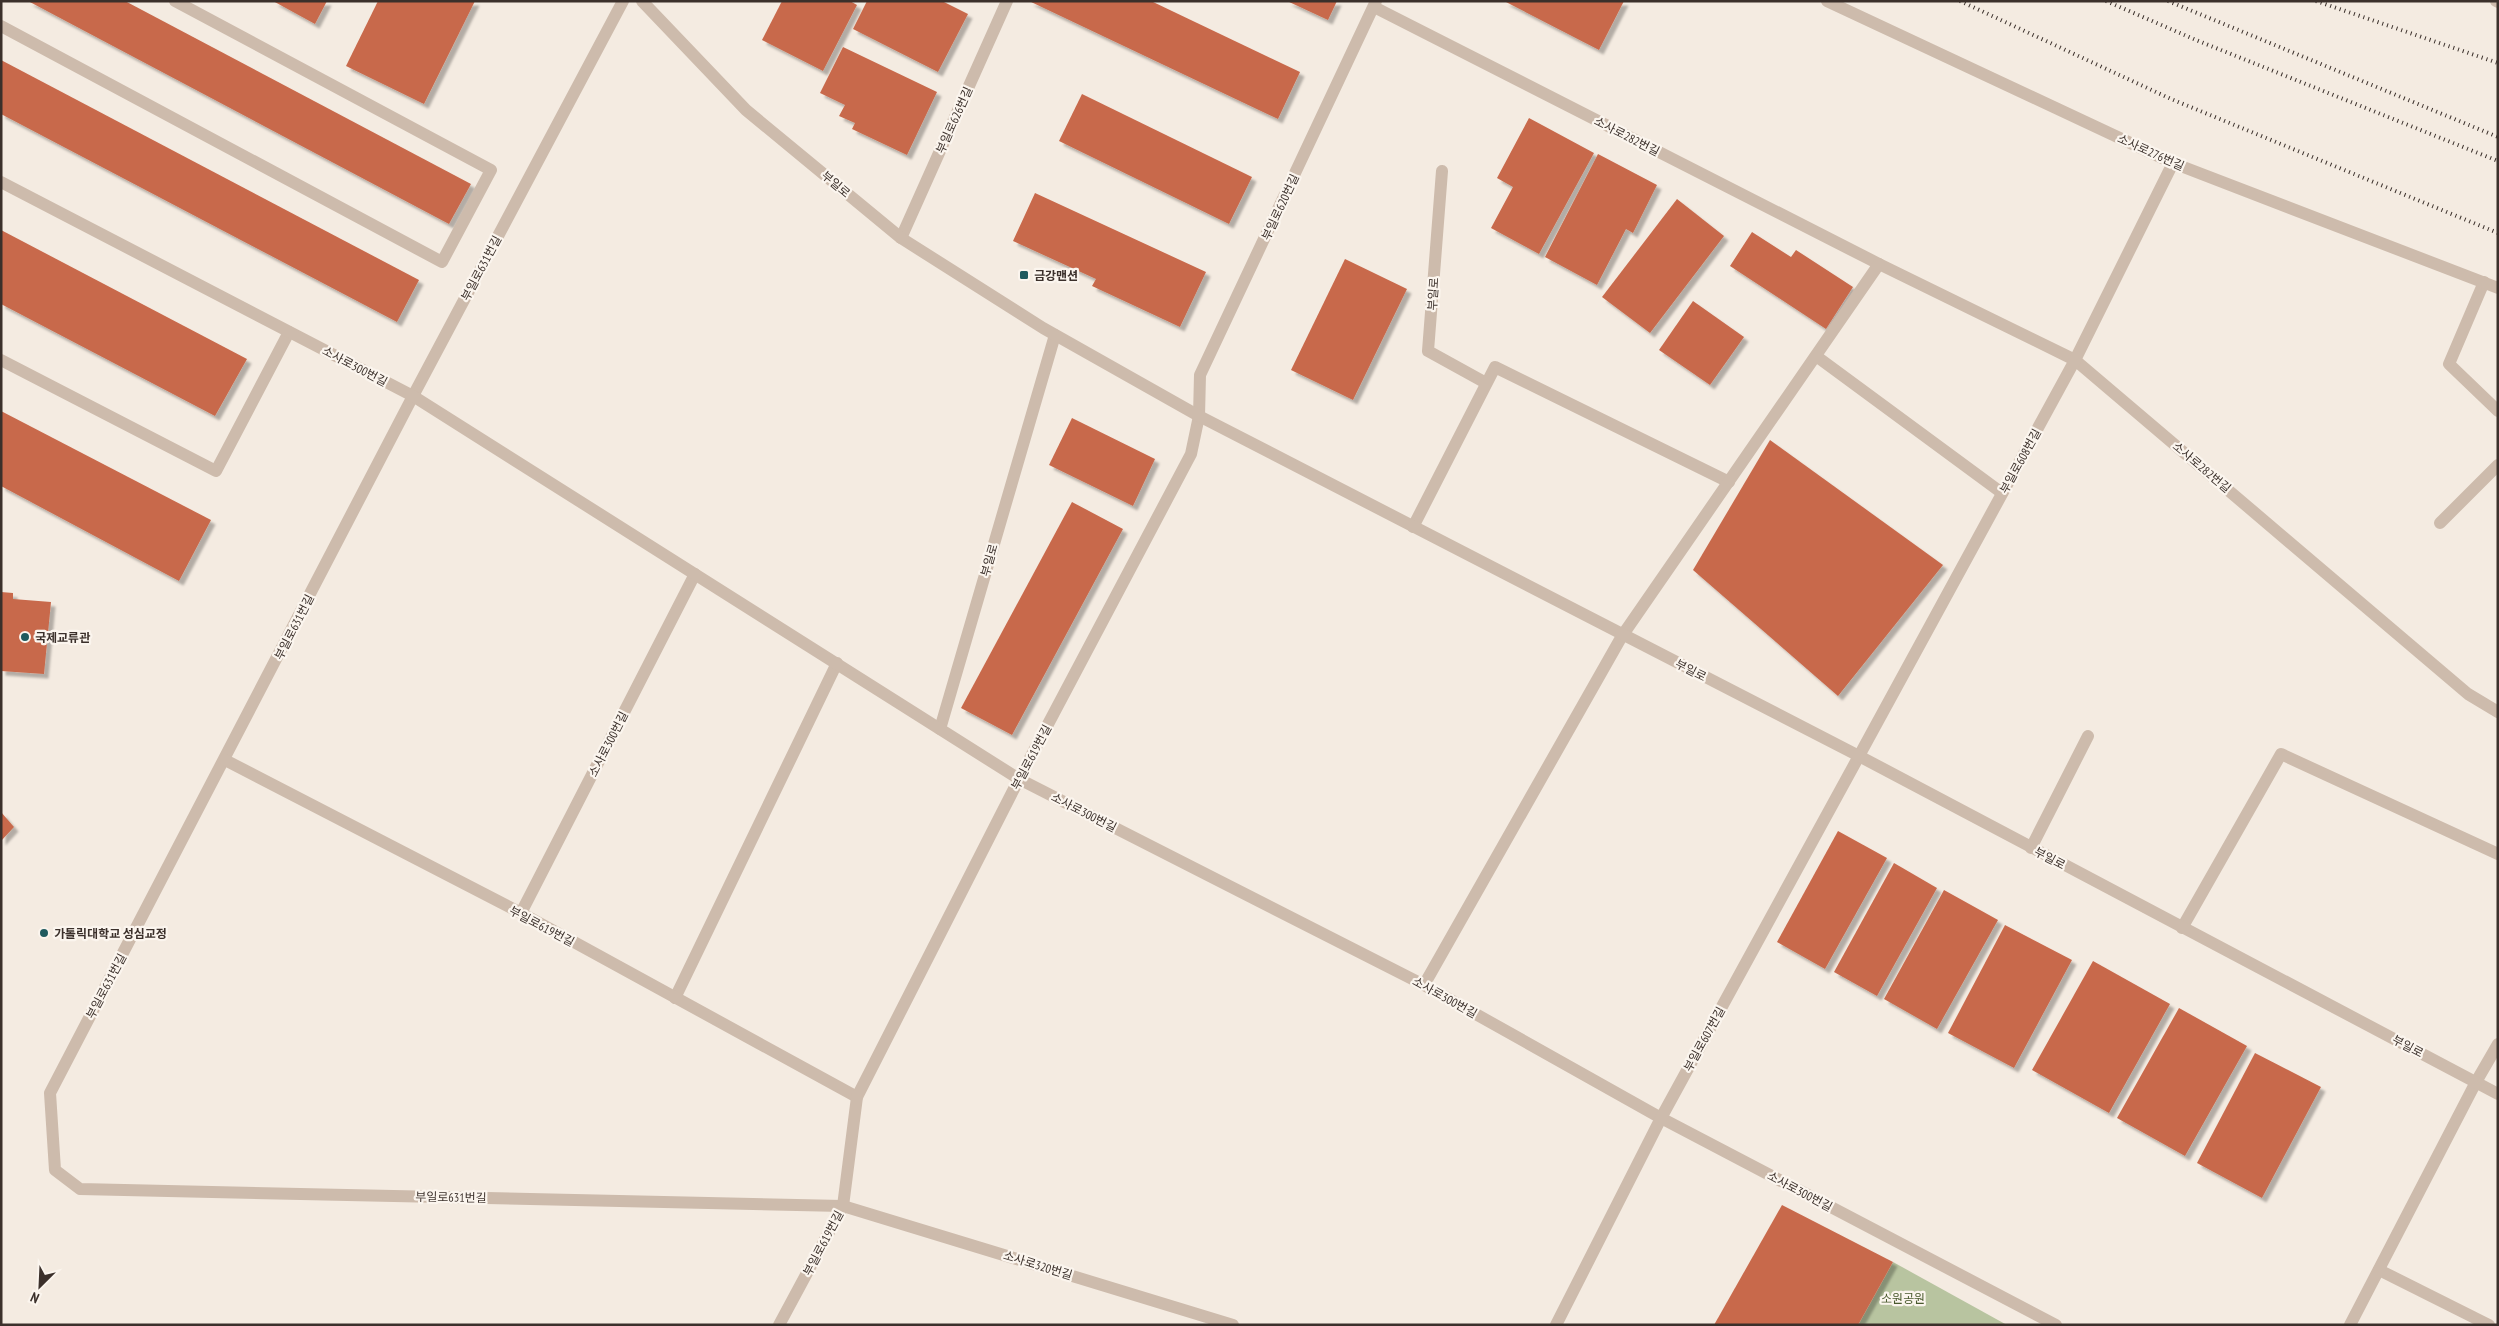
<svg xmlns="http://www.w3.org/2000/svg" width="2499" height="1326" font-family="'PT Sans Narrow','Noto Sans KR',sans-serif">
  <defs>
    <filter id="shadow"><feDropShadow dx="4.5" dy="4.5" stdDeviation="1" flood-color="#0004"/></filter>
  </defs>
  <rect width="100%" height="100%" fill="#f4ebe1"/>
  <path fill="#b8c4a0" d="M1893 1262 2007 1325H1858Z"/>
  <g fill="#c8694b" filter="url(#shadow)">
    <path d="M28 1H125L471 184 449 224Z"/>
    <path d="M273 1H327L315 24Z"/>
    <path d="M378 1H475L424 104 346 66Z"/>
    <path d="M782 1H850L857 5 823 71 762 40Z"/>
    <path d="M867 1H942L968 14 938 72 853 29Z"/>
    <path d="M1029 1H1151L1300 72 1278 119Z"/>
    <path d="M1287 1H1337L1328 20Z"/>
    <path d="M1504 1H1624L1599 50Z"/>
    <path d="M843 47 937 92 907 155 852 129 855 123 839 116 845 105 820 93Z"/>
    <path d="M1 60 419 280 397 322 1 114Z"/>
    <path d="M1082 94 1252 177 1229 224 1059 141Z"/>
    <path d="M1529 118 1594 153 1539 254 1491 228 1513 187 1497 178Z"/>
    <path d="M1598 154 1657 185 1633 233 1626 229 1597 285 1545 257Z"/>
    <path d="M1035 193 1206 272 1180 327 1092 286 1096 279 1013 241Z"/>
    <path d="M1677 199 1724 236 1650 333 1602 297Z"/>
    <path d="M1 230 247 359 215 416 1 304Z"/>
    <path d="M1752 232 1791 257 1796 250 1853 287 1826 329 1730 266Z"/>
    <path d="M1345 259 1407 289 1353 400 1291 370Z"/>
    <path d="M1693 301 1744 337 1710 385 1659 350Z"/>
    <path d="M1 411 211 520 179 581 1 486Z"/>
    <path d="M1072 418 1155 459 1133 506 1049 465Z"/>
    <path d="M1770 440 1943 565 1838 696 1693 570Z"/>
    <path d="M1072 502 1123 529 1012 735 961 708Z"/>
    <path d="M1 592 13 593V599L51 602 44 674 1 671Z"/>
    <path d="M1 812 14 827 1 841Z"/>
    <path d="M1838 831 1887 858 1825 969 1777 942Z"/>
    <path d="M1894 863 1937 888 1877 996 1834 972Z"/>
    <path d="M1944 890 1998 920 1937 1029 1884 999Z"/>
    <path d="M2005 925 2072 960 2014 1068 1948 1033Z"/>
    <path d="M2093 961 2170 1004 2109 1113 2032 1070Z"/>
    <path d="M2179 1008 2247 1046 2185 1156 2117 1118Z"/>
    <path d="M2255 1053 2321 1087 2262 1198 2197 1163Z"/>
    <path d="M1782 1205 1893 1262 1858 1325H1714Z"/>
  </g>
  <g fill="none" stroke-linecap="round" stroke-linejoin="round">
    <g stroke="#cdbbac" stroke-width="12">
      <path d="M2496 1 2498 2"/>
      <path d="M1374 7 1879 264 2075 360 2468 694 2498 712"/>
      <path d="M1 26 442 262 491 170 175 1"/>
      <path d="M1442 171 1428 351 1486 383"/>
      <path d="M901 238 1007 1"/>
      <path d="M2484 282 2449 364 2498 411"/>
      <path d="M1816 356 2002 493"/>
      <path d="M1 360 216 471 289 332"/>
      <path d="M1199 416 1200 375 1376 1"/>
      <path d="M2440 523 2498 465"/>
      <path d="M1413 527 1495 367 1729 482"/>
      <path d="M940 729 1055 335"/>
      <path d="M1859 756 2075 360 2173 163"/>
      <path d="M2031 848 2088 736"/>
      <path d="M521 913 695 574"/>
      <path d="M2182 928 2281 754 2498 854"/>
      <path d="M1424 985 1622 636 1879 264"/>
      <path d="M675 998 837 663"/>
      <path d="M2476 1082 2498 1044"/>
      <path d="M2379 1270 2489 1325"/>
      <path d="M779 1325 843 1206"/>
    </g>
    <g stroke="#cdbbac" stroke-width="12">
      <path d="M623 1 413 396 50 1093 55 1170 80 1189 843 1206 1233 1325"/>
      <path d="M1827 1 2173 163 2498 288"/>
      <path d="M1 182 413 396 1019 779 1424 985 1661 1118 2056 1325"/>
      <path d="M225 760 521 913 857 1097"/>
      <path d="M843 1206 857 1097 1019 779 1191 454 1199 416"/>
      <path d="M1556 1325 1661 1118 1859 756"/>
      <path d="M2350 1325 2476 1082"/>
    </g>
    <path stroke="#cdbbac" stroke-width="12" d="M642 1 746 110 901 238 1043 328 1199 416 1859 756 2498 1094"/>
    <g stroke="#3b302b" stroke-width="4" stroke-dasharray="1 4" stroke-linecap="butt">
      <path d="M1960 1 2171 99 2498 233"/>
      <path d="M2106 1 2196 40 2498 161"/>
      <path d="M2168 1 2498 137"/>
      <path d="M2316 1 2498 63"/>
    </g>
  </g>
  <g fill="#1f5a5e" stroke="#fbf5ee" stroke-width="2">
    <rect x="1019" y="270" width="10" height="10" rx="2.5"/>
    <circle cx="25" cy="637" r="5"/>
    <circle cx="44" cy="933" r="5"/>
  </g>
  <g text-anchor="middle" dominant-baseline="central" stroke-width="4.5" stroke-linejoin="round" paint-order="stroke">
    <g font-size="12" fill="#3b302b" stroke="#fbf5ee">
      <text transform="translate(954 120) rotate(-66)">부일로626번길</text>
      <text transform="translate(1627 136) rotate(27)">소사로282번길</text>
      <text transform="translate(2151 152) rotate(24)">소사로276번길</text>
      <text transform="translate(836 184) rotate(40)">부일로</text>
      <text transform="translate(1280 207) rotate(-65)">부일로620번길</text>
      <text transform="translate(481 268) rotate(-62)">부일로631번길</text>
      <text transform="translate(1433 294) rotate(-86)">부일로</text>
      <text transform="translate(355 366) rotate(28)">소사로300번길</text>
      <text transform="translate(2020 461) rotate(-61)">부일로608번길</text>
      <text transform="translate(2202 467) rotate(40)">소사로282번길</text>
      <text transform="translate(989 560) rotate(-74)">부일로</text>
      <text transform="translate(294 627) rotate(-63)">부일로631번길</text>
      <text transform="translate(1691 670) rotate(27)">부일로</text>
      <text transform="translate(608 744) rotate(-63)">소사로300번길</text>
      <text transform="translate(1031 757) rotate(-62)">부일로619번길</text>
      <text transform="translate(1084 812) rotate(27)">소사로300번길</text>
      <text transform="translate(2050 858) rotate(28)">부일로</text>
      <text transform="translate(542 926) rotate(28)">부일로619번길</text>
      <text transform="translate(106 986) rotate(-62)">부일로631번길</text>
      <text transform="translate(1445 997) rotate(29)">소사로300번길</text>
      <text transform="translate(1704 1039) rotate(-61)">부일로607번길</text>
      <text transform="translate(2408 1046) rotate(28)">부일로</text>
      <text transform="translate(1800 1191) rotate(28)">소사로300번길</text>
      <text transform="translate(451 1197) rotate(1)">부일로631번길</text>
      <text transform="translate(823 1243) rotate(-62)">부일로619번길</text>
      <text transform="translate(1038 1265) rotate(17)">소사로320번길</text>
    </g>
    <g font-size="12" font-weight="bold" fill="#3b302b" stroke="#fbf5ee" text-anchor="start">
      <text x="1034" y="275">금강맨션</text>
      <text x="35" y="637">국제교류관</text>
      <text x="54" y="933">가톨릭대학교 성심교정</text>
    </g>
    <g font-size="12" fill="#4a5a2e" stroke="#fbf5ee">
      <text x="1903" y="1298">소원공원</text>
    </g>
  </g>
  <rect width="2499" height="1326" fill="none" stroke="#3b302b" stroke-width="5"/>
  <g transform="translate(40 1286) rotate(204)" stroke="#fbf5ee" stroke-width="4" paint-order="stroke">
  <path d="M0-4L9 19L0 12L-9 19Z" fill="#3b302b"/>
  <text y="-8" font-size="14" font-weight="bold" text-anchor="middle" fill="#3b302b">N</text>
  </g>
</svg>
